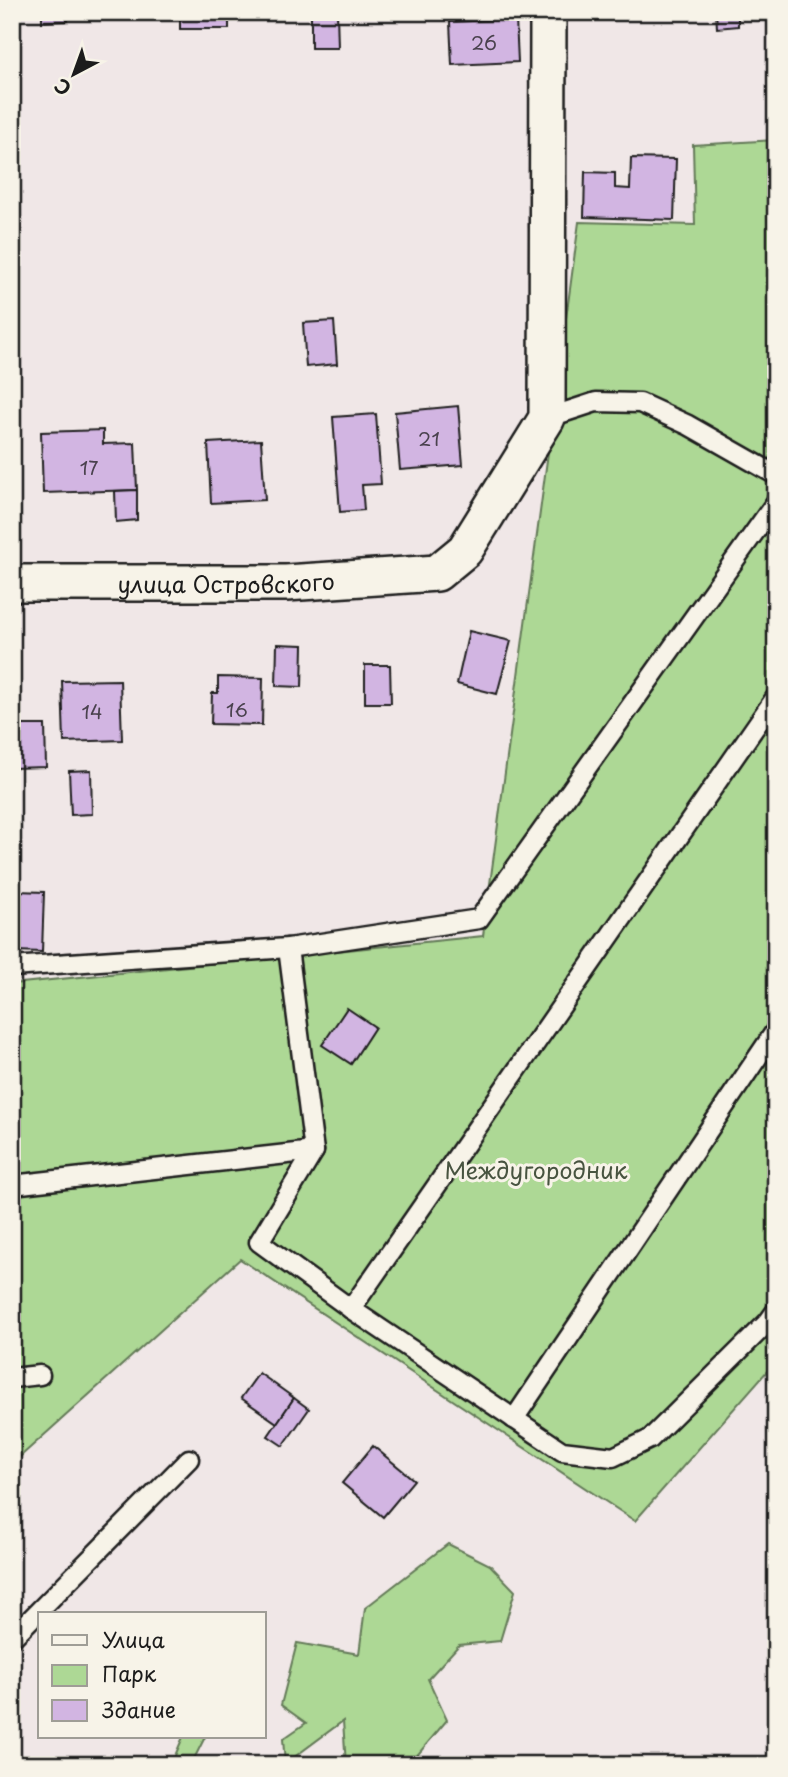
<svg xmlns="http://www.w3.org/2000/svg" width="788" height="1777" font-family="'Playpen Sans',sans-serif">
  <rect width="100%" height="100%" fill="#f0e7e7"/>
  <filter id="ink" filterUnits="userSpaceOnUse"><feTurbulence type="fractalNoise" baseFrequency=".0143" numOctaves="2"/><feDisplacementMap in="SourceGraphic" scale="14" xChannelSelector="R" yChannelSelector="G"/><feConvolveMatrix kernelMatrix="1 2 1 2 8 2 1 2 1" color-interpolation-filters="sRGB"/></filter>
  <g filter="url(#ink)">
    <g fill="#add895" stroke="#647a58" stroke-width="2">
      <path d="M776 140V1361L635 1521 240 1259 12 1464V984L483 936 579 222 695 225 693 145Z"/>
      <path d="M448 1544 490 1565 515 1591 500 1641 459 1645 428 1679 447 1720 409 1765H346L343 1721 285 1764 283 1739 306 1723 281 1705 297 1643 359 1654 365 1608Z"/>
      <path d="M183 1737H205L191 1765H171Z"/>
    </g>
    <g fill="#d2b5e2" stroke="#1c1c1c" stroke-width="2">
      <path d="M42 12H67L68 21 42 22Z"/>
      <rect x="180" y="12" width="49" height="17"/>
      <path d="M311 12H337L338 48H311Z"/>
      <path d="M469 12H514V14L469 16Z"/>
      <path d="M716 12H775L738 14V26L717 28Z"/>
      <path d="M516 19 518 62 452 65 450 22Z"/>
      <path d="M631 158 676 159 674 220 584 217 585 172 615 173V188L630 189Z"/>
      <path d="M334 321 337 364 306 367 303 323Z"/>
      <path d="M458 406 463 465 400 470 395 412Z"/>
      <path d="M376 414 381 484 362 485 364 510 340 512 333 417Z"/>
      <path d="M103 430V444L135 443 137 490 43 493 41 432Z"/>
      <path d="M261 440 265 500 211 503 208 443Z"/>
      <path d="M137 490V520L116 522 115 491Z"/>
      <path d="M469 631 511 641 497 694 457 684Z"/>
      <path d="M277 644 303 645 302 687 276 686Z"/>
      <path d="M365 665H390L391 703H365Z"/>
      <path d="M218 677 263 678 262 725 211 724 212 693H218Z"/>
      <path d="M120 680 122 740 64 742 62 681Z"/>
      <path d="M12 725H45L46 767 12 768Z"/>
      <path d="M91 770 92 814 71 815 69 771Z"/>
      <path d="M17 891 44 892 42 952 15 951Z"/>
      <path d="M347 1008 375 1027 351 1064 322 1045Z"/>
      <path d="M259 1373 294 1398 277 1423 241 1398Z"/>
      <path d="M294 1398 309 1409 283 1446 268 1436Z"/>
      <path d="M373 1446 414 1480 383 1517 342 1483Z"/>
    </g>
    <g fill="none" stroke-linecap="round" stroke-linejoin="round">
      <defs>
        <g id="lane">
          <path d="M547 418 596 402 640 403 688 425 776 475"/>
          <path d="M288 948 314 1151 259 1242 351 1309 562 1451 613 1457 650 1439 768 1322 776 1311"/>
          <path d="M12 967 288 948 479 919 776 502"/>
          <path d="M12 1185 314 1151"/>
          <path d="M351 1309 776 697"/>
          <path d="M12 1378 40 1375"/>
          <path d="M514 1419 776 1030"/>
          <path d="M12 1638 189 1459"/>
        </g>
        <g id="street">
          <path id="s1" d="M12 583H286L437 573 465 550 547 418 548 12"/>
        </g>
      </defs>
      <use href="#lane" stroke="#1c1c1c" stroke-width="23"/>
      <use href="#street" stroke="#1c1c1c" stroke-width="40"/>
      <use href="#lane" stroke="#f7f3e8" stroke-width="18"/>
      <use href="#street" stroke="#f7f3e8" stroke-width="35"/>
    </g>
  </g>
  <g text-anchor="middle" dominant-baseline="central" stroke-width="6" stroke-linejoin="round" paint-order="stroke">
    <g font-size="19" fill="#4a424e">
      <text x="484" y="42">26</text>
      <text x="429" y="438">21</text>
      <text x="89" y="467">17</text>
      <text x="237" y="709">16</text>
      <text x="92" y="711">14</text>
    </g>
    <g font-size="23" fill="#1c1c1c" stroke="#f7f3e8">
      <text stroke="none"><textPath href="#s1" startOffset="214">улица Островского</textPath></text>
    </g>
    <g font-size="23" fill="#485440" stroke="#f7f3e8">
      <text x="536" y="1169">Междугородник</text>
    </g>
  </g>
  <rect width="788" height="1777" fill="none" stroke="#f7f3e8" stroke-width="42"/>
  <rect x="21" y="21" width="746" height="1735" fill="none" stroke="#1c1c1c" stroke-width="2.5" filter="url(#ink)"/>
  <rect x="38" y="1612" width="228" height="126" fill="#f7f3e8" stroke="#9f9d96" stroke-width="2"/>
  <rect x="52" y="1635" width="35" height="10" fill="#f7f3e8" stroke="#9f9d96" stroke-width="2"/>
  <text x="102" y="1648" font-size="21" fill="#1c1c1c">Улица</text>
  <rect x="52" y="1665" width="35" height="21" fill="#add895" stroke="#9f9d96" stroke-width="2"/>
  <text x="102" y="1682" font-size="21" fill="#1c1c1c">Парк</text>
  <rect x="52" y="1700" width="35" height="21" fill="#d2b5e2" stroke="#9f9d96" stroke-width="2"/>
  <text x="102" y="1718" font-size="21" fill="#1c1c1c">Здание</text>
  <g transform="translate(74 74) rotate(221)" stroke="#f7f3e8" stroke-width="5" paint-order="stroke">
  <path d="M0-5L12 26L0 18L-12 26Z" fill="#1c1c1c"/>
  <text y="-10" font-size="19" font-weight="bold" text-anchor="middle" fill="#1c1c1c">С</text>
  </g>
</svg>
